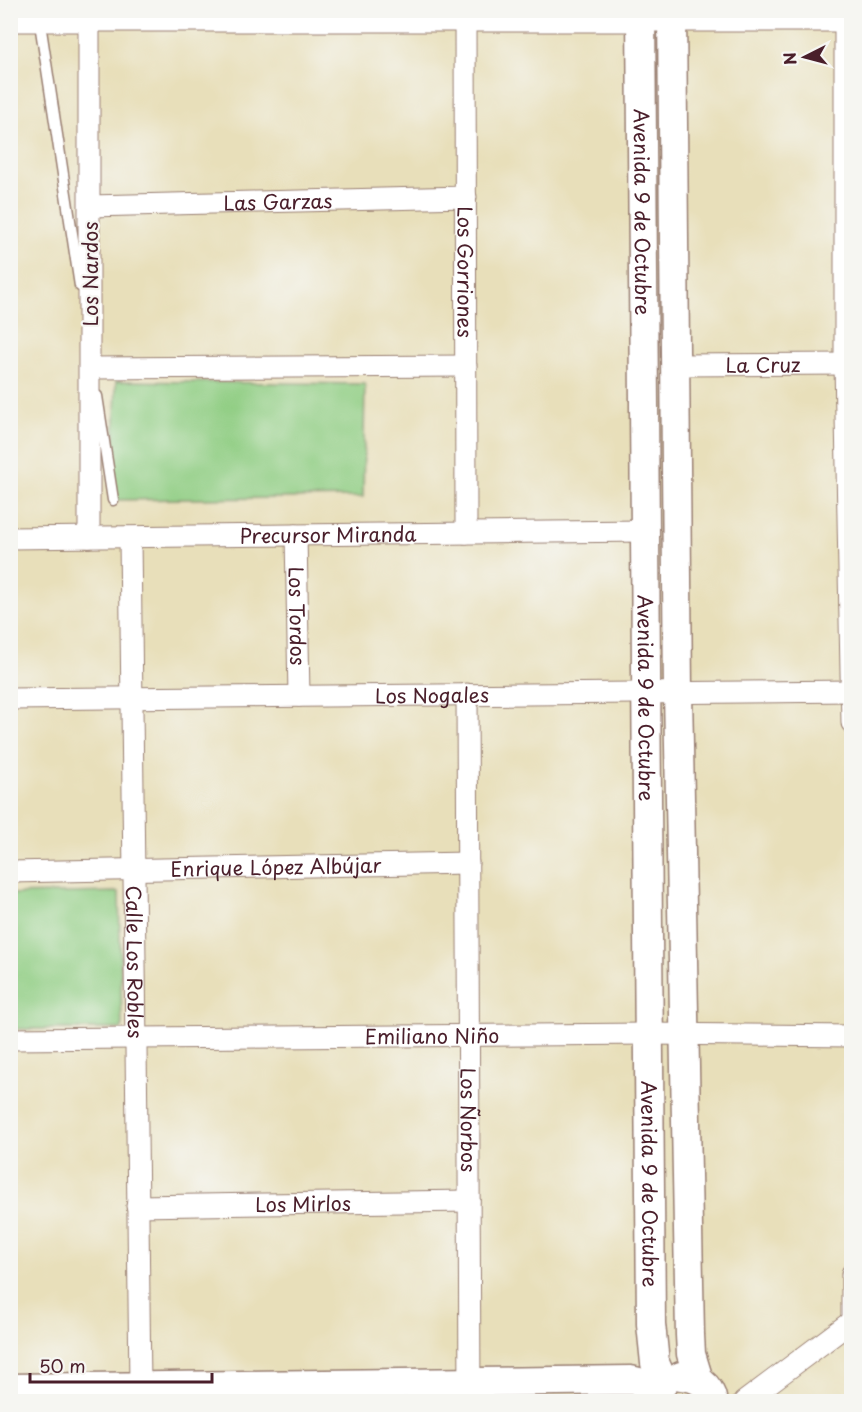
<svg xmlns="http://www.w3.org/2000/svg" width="862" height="1412" font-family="'Playpen Sans',sans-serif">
  <rect width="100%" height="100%" fill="#f6f6f2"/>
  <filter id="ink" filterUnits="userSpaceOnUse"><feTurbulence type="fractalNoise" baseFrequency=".0167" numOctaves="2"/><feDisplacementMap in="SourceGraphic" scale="12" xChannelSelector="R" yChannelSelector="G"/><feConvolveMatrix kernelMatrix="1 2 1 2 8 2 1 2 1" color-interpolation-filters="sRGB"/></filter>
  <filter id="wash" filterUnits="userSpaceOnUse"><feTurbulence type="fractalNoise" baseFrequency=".008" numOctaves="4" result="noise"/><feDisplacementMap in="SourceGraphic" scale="24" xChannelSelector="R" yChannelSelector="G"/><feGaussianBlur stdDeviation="1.35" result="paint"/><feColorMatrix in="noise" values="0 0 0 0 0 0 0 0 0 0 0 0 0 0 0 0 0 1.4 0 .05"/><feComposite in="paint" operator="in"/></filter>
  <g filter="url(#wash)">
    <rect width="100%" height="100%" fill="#e8dfba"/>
    <g fill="#91ce84" stroke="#6e7658" stroke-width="1.5">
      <path d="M116 381 365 384 363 497 113 500Z"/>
      <path d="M119 892 122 1029H11L10 894Z"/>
    </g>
  </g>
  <g filter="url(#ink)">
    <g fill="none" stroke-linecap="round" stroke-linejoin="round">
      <defs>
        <g id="lane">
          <path d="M38 10 80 286"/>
          <path d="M97 396 113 500"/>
        </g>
        <g id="street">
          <path d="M89 10V537"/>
          <path id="s1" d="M465 10 466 533"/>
          <path d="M845 10V364L852 723"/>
          <path d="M10 21H852"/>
          <path id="s2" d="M90 206 466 197"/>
          <path id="s3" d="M676 365 852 364"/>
          <path d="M91 368 466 366"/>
          <path id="s4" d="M296 535 299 696"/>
          <path id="s5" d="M10 538 645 531"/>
          <path id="s6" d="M130 538 140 1386"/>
          <path id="s7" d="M467 694 470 1402"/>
          <path id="s8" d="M10 699 852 691"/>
          <path id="s9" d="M10 872 468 863"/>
          <path id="s10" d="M10 1039 648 1034 852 1036"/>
          <path id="s11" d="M137 1206 469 1201"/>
          <path d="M852 1274V1323"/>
          <path d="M744 1402 852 1321"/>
        </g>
        <g id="secondary">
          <path id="s12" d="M641 10 651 1324 655 1363 664 1383"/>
          <path d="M672 10 678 692 690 1335 691 1354 699 1380"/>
          <path d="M681 1376C697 1377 710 1384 713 1402"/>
          <path d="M10 1388 631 1380 660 1387"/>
        </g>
      </defs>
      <use href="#lane" stroke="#997f72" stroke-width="13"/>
      <use href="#street" stroke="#997f72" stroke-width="23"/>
      <use href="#secondary" stroke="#997f72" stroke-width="31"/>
      <use href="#lane" stroke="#fff" stroke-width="10"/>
      <use href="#street" stroke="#fff" stroke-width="21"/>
      <use href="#secondary" stroke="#fff" stroke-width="28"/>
    </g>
  </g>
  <g text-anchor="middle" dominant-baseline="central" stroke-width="4.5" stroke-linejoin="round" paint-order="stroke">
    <g font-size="20" fill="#4a1f2b" stroke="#f6f6f2">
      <text stroke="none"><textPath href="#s2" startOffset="188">Las Garzas</textPath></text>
      <text stroke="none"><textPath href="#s12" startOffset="202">Avenida 9 de Octubre</textPath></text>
      <text stroke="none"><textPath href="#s1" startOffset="262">Los Gorriones</textPath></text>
      <text transform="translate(90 274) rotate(-90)">Los Nardos</text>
      <text stroke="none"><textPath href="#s3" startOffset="87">La Cruz</textPath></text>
      <text stroke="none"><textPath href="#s5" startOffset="318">Precursor Miranda</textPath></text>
      <text stroke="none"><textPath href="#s4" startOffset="81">Los Tordos</textPath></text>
      <text stroke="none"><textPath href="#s8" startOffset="422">Los Nogales</textPath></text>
      <text stroke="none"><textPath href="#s12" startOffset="688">Avenida 9 de Octubre</textPath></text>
      <text stroke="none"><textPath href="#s9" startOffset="266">Enrique López Albújar</textPath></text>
      <text stroke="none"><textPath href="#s6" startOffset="424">Calle Los Robles</textPath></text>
      <text stroke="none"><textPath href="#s10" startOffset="422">Emiliano Niño</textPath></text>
      <text stroke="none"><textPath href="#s7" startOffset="426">Los Ñorbos</textPath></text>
      <text stroke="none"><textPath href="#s12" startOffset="1174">Avenida 9 de Octubre</textPath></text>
      <text stroke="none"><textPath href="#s11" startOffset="166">Los Mirlos</textPath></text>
    </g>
  </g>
  <rect width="862" height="1412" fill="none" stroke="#f6f6f2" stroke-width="36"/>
  <g transform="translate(805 57) rotate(264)" stroke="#f6f6f2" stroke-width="4.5" paint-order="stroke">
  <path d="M0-4.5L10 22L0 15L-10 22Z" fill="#4a1f2b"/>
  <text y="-9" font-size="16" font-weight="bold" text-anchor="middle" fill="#4a1f2b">N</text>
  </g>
  <path d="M30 1373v9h182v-9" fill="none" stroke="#4a1f2b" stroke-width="3"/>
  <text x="39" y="1373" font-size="18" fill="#4a1f2b" stroke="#f6f6f2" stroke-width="4.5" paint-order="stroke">50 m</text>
</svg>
